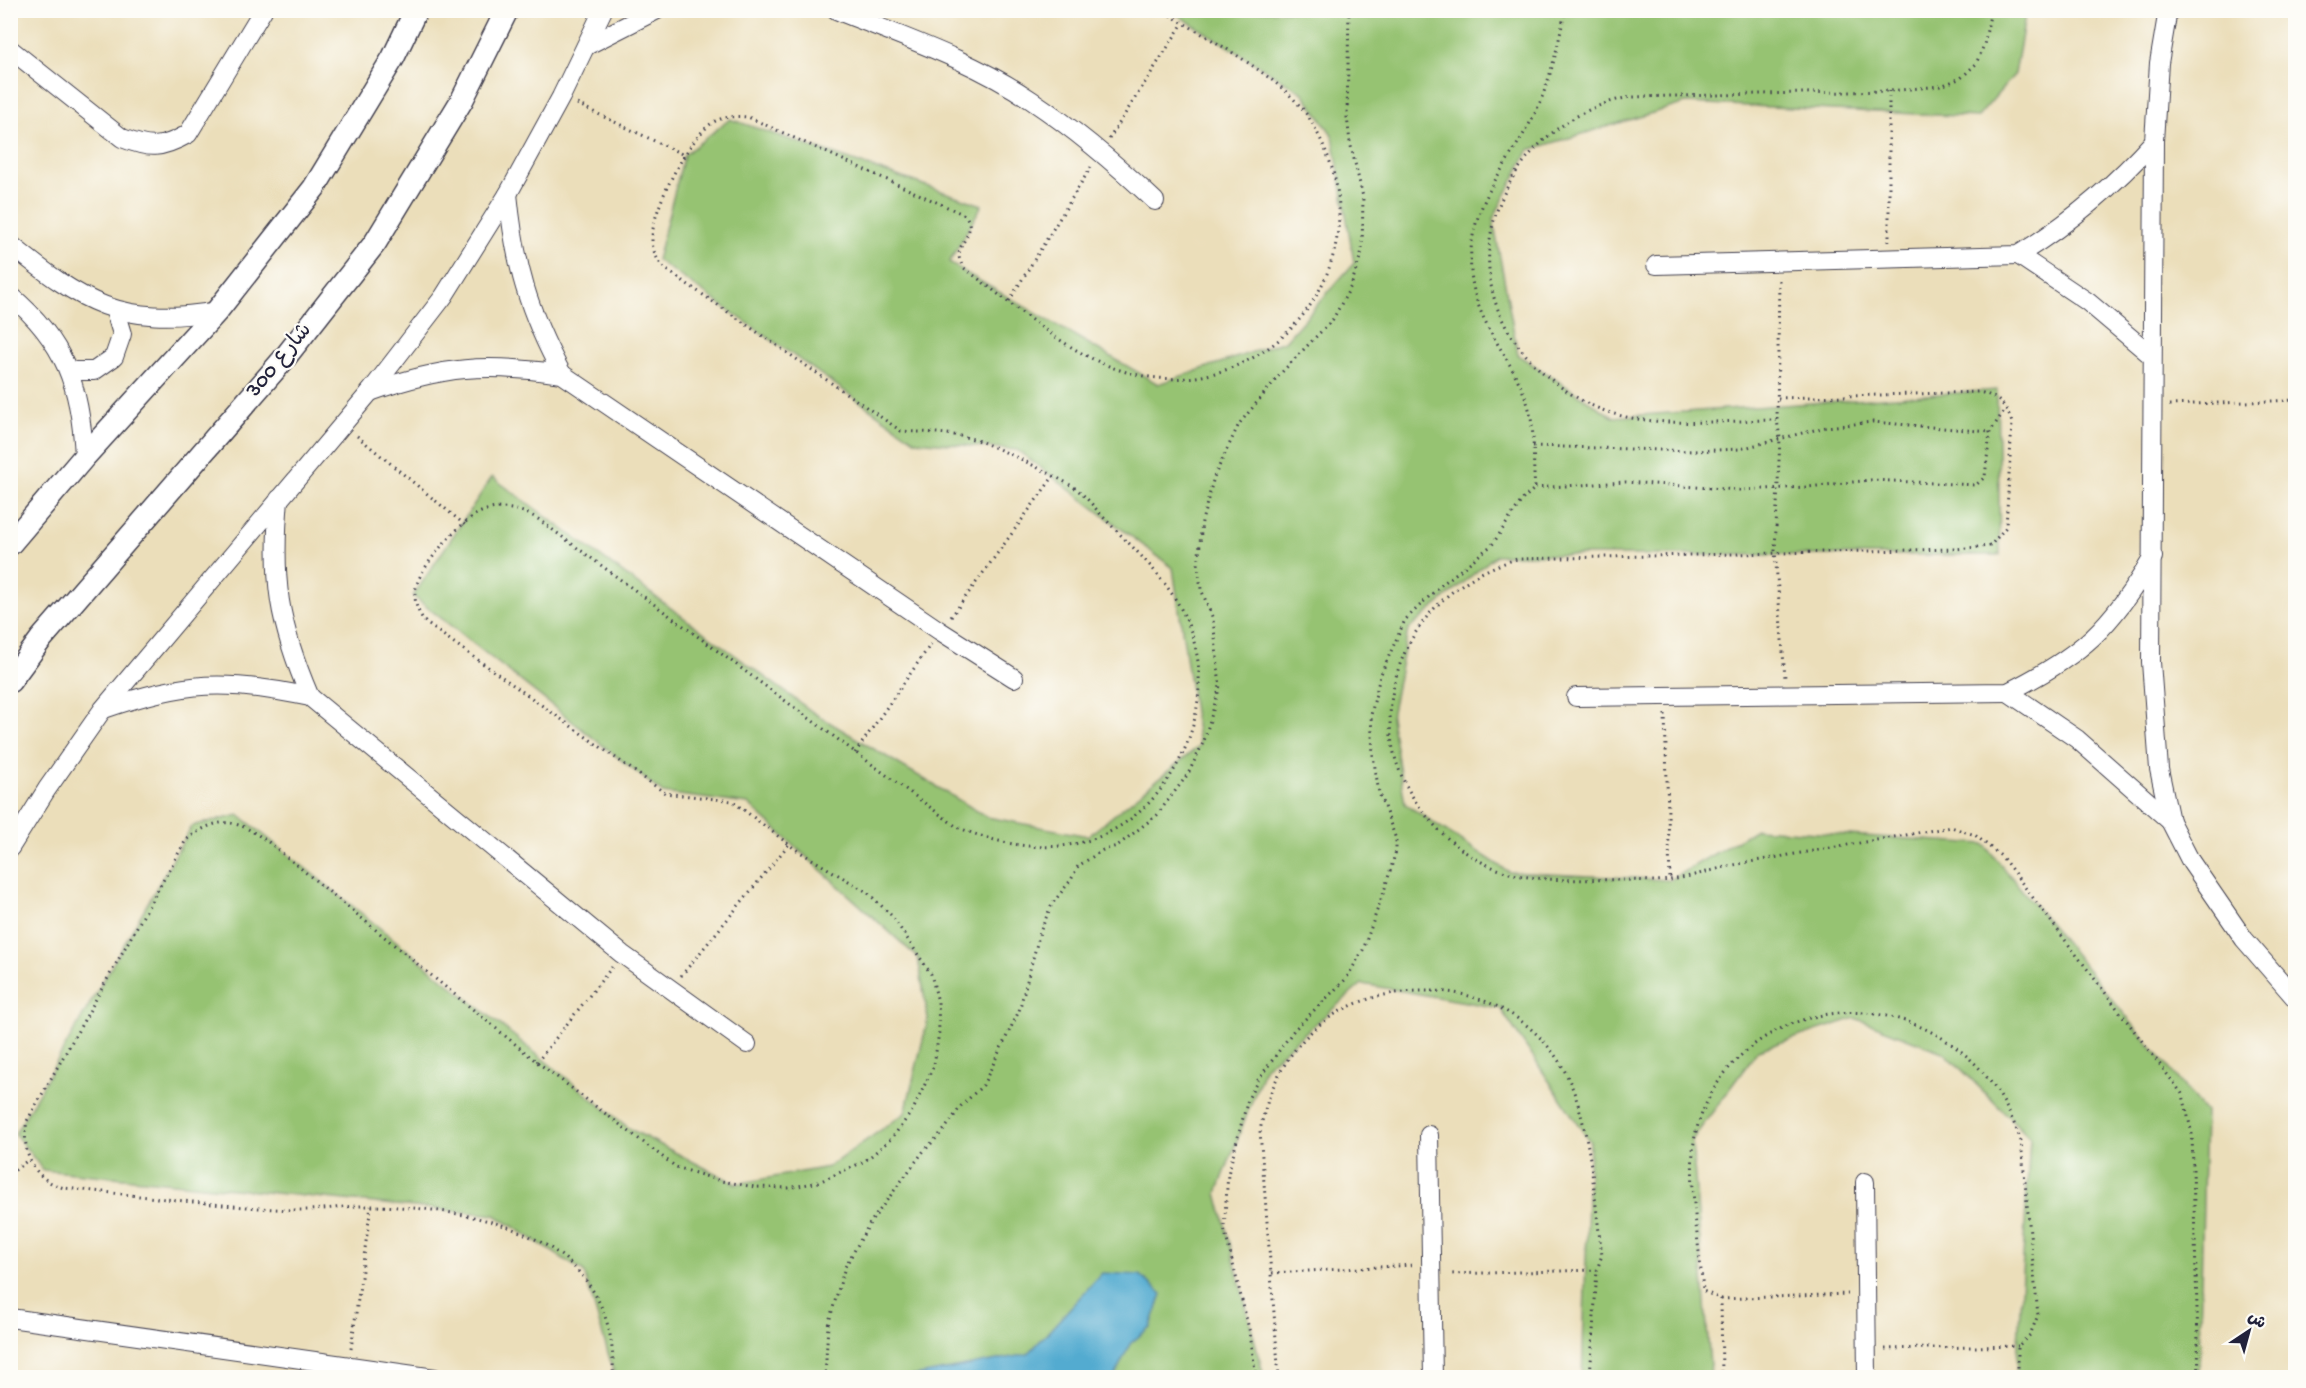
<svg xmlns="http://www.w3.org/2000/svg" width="2306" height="1388" font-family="'Gochi Hand','Playpen Sans Arabic',sans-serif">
  <rect width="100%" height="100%" fill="#fdfcf7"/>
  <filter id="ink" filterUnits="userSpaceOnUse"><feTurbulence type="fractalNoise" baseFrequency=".0167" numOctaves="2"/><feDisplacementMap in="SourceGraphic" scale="12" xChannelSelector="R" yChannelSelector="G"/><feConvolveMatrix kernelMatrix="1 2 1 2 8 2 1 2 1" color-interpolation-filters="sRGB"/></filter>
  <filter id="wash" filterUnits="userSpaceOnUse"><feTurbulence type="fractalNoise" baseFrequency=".008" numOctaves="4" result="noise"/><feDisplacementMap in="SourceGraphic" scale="24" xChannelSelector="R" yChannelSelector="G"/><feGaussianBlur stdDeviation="1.35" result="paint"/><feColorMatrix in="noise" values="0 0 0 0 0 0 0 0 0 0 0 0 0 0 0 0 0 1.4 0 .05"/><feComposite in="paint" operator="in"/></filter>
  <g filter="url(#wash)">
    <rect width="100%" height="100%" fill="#ebdeba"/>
    <path fill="#96c372" stroke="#5c7256" stroke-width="1.5" d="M1171 11H2026L2015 74 1978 117 1686 103 1529 150 1493 219 1518 355 1613 417 1997 390 2000 555H1496L1408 630 1391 717 1405 804 1509 872 1670 880 1756 829 1984 844 2205 1112 2199 1377H2016L2030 1138 1945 1053 1855 1018 1758 1050 1692 1140 1711 1377H1582L1590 1142 1500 1008 1362 984 1265 1067 1217 1193 1264 1377H613L614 1373 584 1272 495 1215 43 1170 15 1134 192 826 239 815 630 1129 736 1184 828 1167 905 1113 928 1019 918 958 748 804 663 793 413 596 492 477 814 713 987 817 1088 836 1199 746 1173 568 1017 450 916 441 657 260 684 155 730 119 982 205 949 263 1158 384 1285 341 1354 263 1333 136 1303 93Z"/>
    <path fill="#53abd0" stroke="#3a6686" stroke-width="1.5" d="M1102 1273 1140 1275 1162 1294 1151 1326 1130 1344 1114 1377H909L1028 1354Z"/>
  </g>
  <g filter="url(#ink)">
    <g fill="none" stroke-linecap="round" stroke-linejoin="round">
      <defs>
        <g id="minor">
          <path d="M836 10C902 37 972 60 1031 100 1076 130 1116 164 1155 201"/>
          <path d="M2168 10 2159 63 2154 141 2151 662 2159 769 2170 821 2191 862 2244 939 2296 999"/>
          <path d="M586 46 657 10"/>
          <path d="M10 49 122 138C150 149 161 149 188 134L263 10"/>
          <path d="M508 194C515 265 528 311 562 374"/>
          <path d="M10 244C82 303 122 327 217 311"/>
          <path d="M2018 255 2088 302 2152 356"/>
          <path d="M1656 265 2018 255C2070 223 2113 187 2154 141"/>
          <path d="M10 295C65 341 81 387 84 457"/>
          <path d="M70 371H94L114 357 122 334 115 311"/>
          <path d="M370 392C444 366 485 363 562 374L940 631 1014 678"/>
          <path d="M279 499C272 580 278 622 310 697"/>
          <path d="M2008 692 2077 739 2170 821"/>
          <path d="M1576 697 2008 692C2082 655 2111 628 2153 557"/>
          <path d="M104 709C184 681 226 679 310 697L622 954 747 1044"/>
          <path d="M10 848 47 789 103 709 370 392 444 296 508 194 561 97 603 10"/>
          <path d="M1429 1135 1433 1378"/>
          <path d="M1865 1182 1867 1378"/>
          <path d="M10 1318 435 1378"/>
        </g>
        <g id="tertiary">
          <path d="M10 544 84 457 217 311 314 188 393 58 416 10"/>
          <path d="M10 681 41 639 283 360 375 243 462 100 507 10"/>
        </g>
      </defs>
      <use href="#minor" stroke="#403e4e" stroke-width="20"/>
      <use href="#tertiary" stroke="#403e4e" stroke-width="25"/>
      <g stroke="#403e4e" stroke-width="3" stroke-dasharray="1.5 4.5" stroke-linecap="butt">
        <path d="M577 104 684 155"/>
        <path d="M1109 139 1183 23"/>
        <path d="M1889 242V91"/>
        <path d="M1779 280 1777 420 1780 438 1775 551 1785 678"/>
        <path d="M1009 301 1091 167"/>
        <path d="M1778 398 1979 392C1997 396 2007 405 2012 423L2006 527 1990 546 1955 549 1517 559C1459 575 1412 618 1396 677 1384 721 1390 764 1416 802 1440 837 1474 865 1517 875 1550 882 1586 879 1621 880 1637 880 1655 882 1670 880 1697 876 1723 866 1750 862 1817 850 1884 839 1951 827L1975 835 2002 857 2183 1095 2192 1134 2199 1378"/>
        <path d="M2169 405 2296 400"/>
        <path d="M1777 420C1720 420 1645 431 1593 406 1552 387 1512 349 1497 307 1463 212 1538 112 1631 97L1889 91 1941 86 1961 78 1976 64 1984 45 1991 10"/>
        <path d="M357 436 465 525"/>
        <path d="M1533 446 1693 451 1740 449 1826 427 1873 422 1990 432"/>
        <path d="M1535 488 1625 482 1739 490 1808 487 1871 480 1976 485 1985 477 1990 432 2006 408"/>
        <path d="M951 617 1053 477"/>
        <path d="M1665 714 1670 880"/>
        <path d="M855 753 931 644"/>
        <path d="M681 976 789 844"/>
        <path d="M537 1062 612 967"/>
        <path d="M10 1174 28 1160"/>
        <path d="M1272 1273 1414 1265"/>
        <path d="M1721 1299 1848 1294"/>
        <path d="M351 1349 371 1206"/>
        <path d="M1885 1349 2018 1346"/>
        <path d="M613 1378C619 1237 484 1208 372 1206 346 1205 321 1211 295 1210 218 1207 140 1195 64 1188 32 1179 21 1152 27 1121L186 840C221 813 238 820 271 844L537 1062 676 1167 721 1181 755 1187 788 1188 819 1182 865 1161 892 1138 913 1110 934 1065 939 1032 938 1002 931 974 892 916 867 892 795 849 732 801 665 793 426 623C417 612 412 598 417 584 423 564 461 520 481 512 500 504 521 509 538 519L957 827C1001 846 1056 856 1103 835 1171 805 1211 721 1196 650 1184 594 1145 560 1107 521 1096 510 1085 494 1072 486 1044 470 1011 454 982 442 955 432 929 433 901 431L664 268C657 260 652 250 652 239 652 209 687 140 712 123 723 116 736 116 748 117L965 215C981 236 947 245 964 268 1012 303 1066 354 1123 371 1229 404 1336 326 1339 215 1340 182 1327 149 1311 121 1286 78 1205 37 1162 10"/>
        <path d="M825 1378 828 1325 845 1267 870 1223 923 1152 945 1129 961 1106 983 1085 1019 1011 1040 932 1052 904 1071 880 1078 866 1103 850 1117 846 1157 815 1188 774 1204 741 1220 686 1213 619 1201 589 1198 566 1202 521 1214 477 1239 424 1283 371 1333 319 1351 286 1362 251 1363 197 1350 142 1347 117 1349 10"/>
        <path d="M1256 1378 1250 1333 1224 1228 1228 1174 1248 1099 1258 1080 1294 1030 1346 979 1363 950 1385 888 1396 851V839L1379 793 1373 755 1371 715 1380 676 1405 620 1440 586 1492 545 1522 500 1535 488C1532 459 1536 429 1527 402 1507 345 1466 317 1471 250 1476 193 1515 157 1538 107 1551 77 1559 42 1565 10"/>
        <path d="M1279 1378 1260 1131C1277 1040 1341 988 1433 991 1481 992 1525 1015 1554 1054 1591 1103 1593 1194 1602 1255L1597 1270 1448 1274"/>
        <path d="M1590 1378 1597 1270"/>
        <path d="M1722 1378 1721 1299 1703 1291C1700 1249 1685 1166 1697 1128 1730 1014 1866 978 1958 1049 1989 1072 2008 1105 2021 1141L2038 1315 2030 1335 2018 1346V1378"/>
      </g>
      <use href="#minor" stroke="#fff" stroke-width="18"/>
      <use href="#tertiary" stroke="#fff" stroke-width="22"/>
    </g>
  </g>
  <g text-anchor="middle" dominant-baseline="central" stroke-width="4.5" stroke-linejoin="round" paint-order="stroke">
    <g font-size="22" fill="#22223b" stroke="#fdfcf7">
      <text transform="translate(280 361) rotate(-50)">شارع 300</text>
    </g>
  </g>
  <rect width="2306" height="1388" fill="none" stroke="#fdfcf7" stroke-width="36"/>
  <g transform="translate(2249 1331) rotate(36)" stroke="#fdfcf7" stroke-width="4.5" paint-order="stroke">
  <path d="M0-4.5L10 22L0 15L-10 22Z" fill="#22223b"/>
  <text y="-9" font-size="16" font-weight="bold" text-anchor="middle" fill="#22223b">ش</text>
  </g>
</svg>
